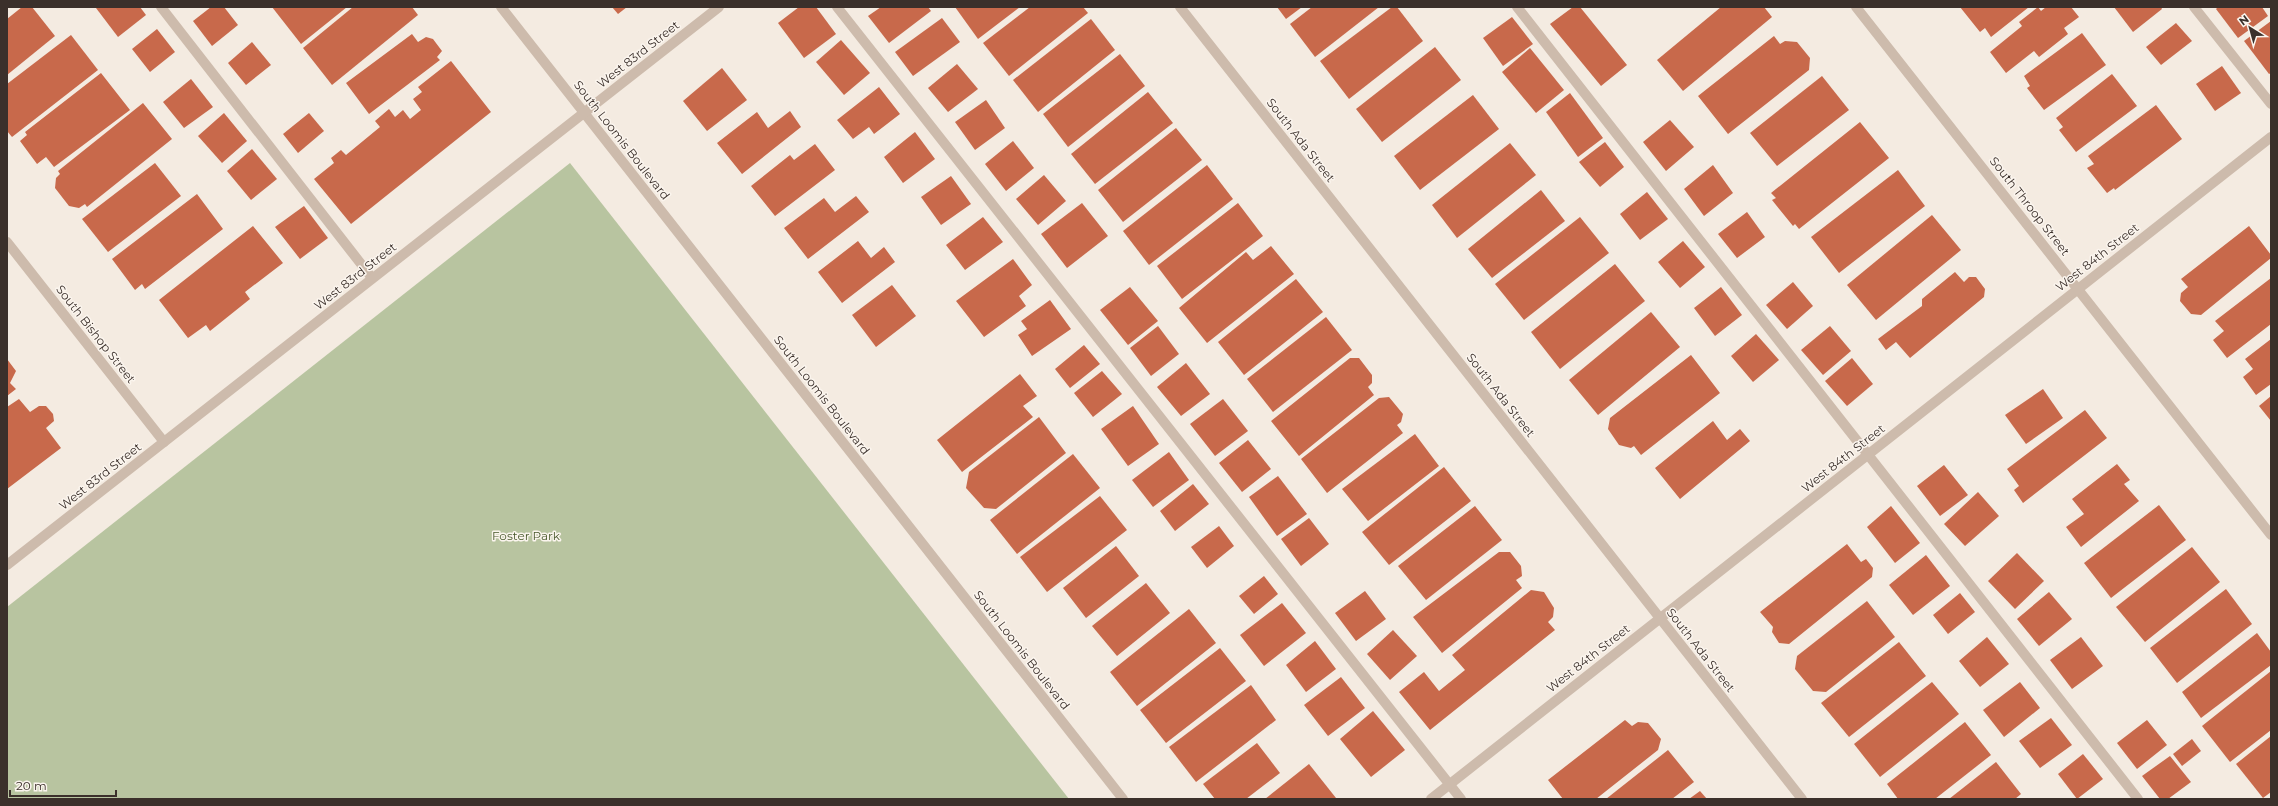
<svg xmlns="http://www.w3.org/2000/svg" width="2278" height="806" font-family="Montserrat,sans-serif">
  <rect width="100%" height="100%" fill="#f4ebe1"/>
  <path fill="#b8c4a0" d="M570 163 1069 799H7V607Z"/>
  <g fill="#c8694b">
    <path d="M22 7H32L55 36 7 75V19Z"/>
    <path d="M140 7 146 15 118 37 96 8Z"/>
    <path d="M211 7H224L238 25 212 46 193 21Z"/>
    <path d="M272 7H347L301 44Z"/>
    <path d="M353 7H412L418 15 332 85 303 48Z"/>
    <path d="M612 7H627L618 14Z"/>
    <path d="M799 7H816L836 34 804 58 778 23Z"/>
    <path d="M881 7H928L931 11 889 43 868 16Z"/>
    <path d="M955 7H1020L978 39Z"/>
    <path d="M1030 7H1083L1088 13 1009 76 983 43Z"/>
    <path d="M1277 7H1302L1286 19Z"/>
    <path d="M1312 7H1379L1315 57 1290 24Z"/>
    <path d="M1392 7H1397L1423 41 1349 99 1320 61Z"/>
    <path d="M1573 7H1580L1627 65 1601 86 1550 24Z"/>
    <path d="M1721 7H1764L1772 17 1683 91 1657 60Z"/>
    <path d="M1960 7H2029L1991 37 1985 28 1980 32Z"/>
    <path d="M2038 7 2041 11 2046 7H2071L2079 17 2064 28 2068 34 2039 57 2034 51 2006 73 1990 52 2022 26 2019 22Z"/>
    <path d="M2114 7H2161L2162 9 2133 32Z"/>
    <path d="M2218 7H2262L2268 16 2238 38 2216 9Z"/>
    <path d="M1512 17 1533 44 1503 66 1483 38Z"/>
    <path d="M942 18 960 42 913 76 895 52Z"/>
    <path d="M1091 19 1115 50 1038 112 1013 80Z"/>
    <path d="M2271 21V73L2269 74 2244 41Z"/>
    <path d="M2176 23 2192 41 2161 65 2146 47Z"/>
    <path d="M157 29 175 52 150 72 132 49Z"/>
    <path d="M2082 33 2106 65 2044 110 2027 88 2030 86 2024 76Z"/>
    <path d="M412 34 418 42 426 37 433 39 442 51 437 57 440 60 369 114 346 83Z"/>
    <path d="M71 35 98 70 12 137 7 131V84Z"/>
    <path d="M1774 36 1780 44 1785 41 1797 42 1810 58 1809 70 1728 134 1698 96Z"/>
    <path d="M841 40 870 73 844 95 816 62Z"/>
    <path d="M252 42 271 65 246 85 228 63Z"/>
    <path d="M1435 47 1461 80 1382 142 1356 109Z"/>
    <path d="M1530 48 1564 90 1536 113 1502 72Z"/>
    <path d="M1120 54 1145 86 1068 147 1043 114Z"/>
    <path d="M451 61 491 112 351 224 314 179 334 163 331 158 341 150 346 155 380 127 375 121 389 109 395 117 403 110 410 119 421 110 413 99 422 92 418 87Z"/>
    <path d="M957 64 978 89 948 112 928 88Z"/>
    <path d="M2222 66 2241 93 2215 111 2196 84Z"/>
    <path d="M722 68 747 100 707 131 683 101Z"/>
    <path d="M101 73 130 110 54 167 46 157 37 164 20 141 27 135 25 132Z"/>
    <path d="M2112 74 2137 106 2076 152 2059 130 2063 127 2056 118Z"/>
    <path d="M1822 76 1849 110 1777 166 1750 133Z"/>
    <path d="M191 79 213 107 184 128 163 102Z"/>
    <path d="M879 87 900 114 874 134 869 127 853 139 837 120Z"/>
    <path d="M1148 92 1173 123 1095 184 1071 154Z"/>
    <path d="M1570 93 1603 138 1578 157 1546 112Z"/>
    <path d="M1473 95 1499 129 1420 190 1394 156Z"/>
    <path d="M986 100 1005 128 975 150 955 122Z"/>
    <path d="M143 103 172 139 87 207 85 204 79 208 69 206 55 188 56 178 60 174 58 171Z"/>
    <path d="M2156 105 2182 139 2115 190 2114 188 2107 193 2087 168 2094 164 2088 156Z"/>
    <path d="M790 111 801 127 742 174 717 143 757 112 768 128Z"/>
    <path d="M224 113 247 141 222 163 198 136Z"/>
    <path d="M309 113 324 131 298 153 283 134Z"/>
    <path d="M1670 120 1694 147 1666 171 1643 142Z"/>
    <path d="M1860 122 1889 158 1799 229 1795 224 1793 226 1772 200 1776 198 1771 193Z"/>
    <path d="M1176 128 1202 160 1123 222 1098 190Z"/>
    <path d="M915 132 935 159 903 183 884 157Z"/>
    <path d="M1013 141 1034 168 1006 191 985 164Z"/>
    <path d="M1605 142 1624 167 1600 187 1579 162Z"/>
    <path d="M1510 143 1536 175 1457 238 1432 205Z"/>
    <path d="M815 144 835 170 775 216 751 186 790 155 794 160Z"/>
    <path d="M252 149 277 179 251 200 227 171Z"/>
    <path d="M155 163 181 196 108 252 82 219Z"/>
    <path d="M1207 165 1233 199 1149 265 1123 231Z"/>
    <path d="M1713 165 1733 193 1704 216 1684 189Z"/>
    <path d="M1898 170 1925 206 1839 273 1811 237Z"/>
    <path d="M1044 175 1066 201 1038 225 1016 199Z"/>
    <path d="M951 176 971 204 941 225 921 197Z"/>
    <path d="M1541 190 1565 221 1492 278 1468 249Z"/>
    <path d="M1647 192 1668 219 1640 240 1620 214Z"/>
    <path d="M197 194 223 229 145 289 142 284 135 290 112 259Z"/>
    <path d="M856 196 869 212 808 259 784 228 824 198 835 212Z"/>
    <path d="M1082 203 1108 236 1067 268 1041 234Z"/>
    <path d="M1238 203 1263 236 1182 299 1157 266Z"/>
    <path d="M304 206 328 238 300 259 275 227Z"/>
    <path d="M1747 212 1765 237 1737 258 1718 234Z"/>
    <path d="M1932 215 1961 250 1876 320 1847 285Z"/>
    <path d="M983 217 1003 242 965 270 946 245Z"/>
    <path d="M1580 217 1609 253 1524 320 1495 284Z"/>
    <path d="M253 226 283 263 245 292 250 299 210 331 206 325 188 338 159 300Z"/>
    <path d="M2249 226 2271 255V258L2201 315 2191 314 2180 301 2181 293 2188 287 2181 279Z"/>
    <path d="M858 241 871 258 884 247 895 262 842 303 818 272Z"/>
    <path d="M1683 241 1705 267 1680 288 1658 262Z"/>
    <path d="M1271 246 1294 274 1207 343 1179 308 1246 252 1253 260Z"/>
    <path d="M1013 259 1032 285 1019 296 1026 306 984 337 956 301Z"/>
    <path d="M1615 264 1645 301 1560 369 1531 332Z"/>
    <path d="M1955 272 1964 282 1969 277H1976L1985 289 1984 297 1910 358 1896 342 1886 350 1878 339 1922 306V299Z"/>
    <path d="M2271 278V324L2227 358 2213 340 2224 331 2215 321Z"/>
    <path d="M1296 279 1323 312 1244 375 1218 342Z"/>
    <path d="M1793 282 1813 306 1787 329 1766 305Z"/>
    <path d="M892 285 916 316 876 347 852 315Z"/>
    <path d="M1130 287 1158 321 1128 345 1100 310Z"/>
    <path d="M1721 287 1742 315 1715 336 1694 308Z"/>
    <path d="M1050 300 1071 329 1032 356 1018 335 1027 329 1021 321Z"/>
    <path d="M1651 312 1680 347 1598 415 1569 380Z"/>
    <path d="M1326 317 1352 350 1273 412 1247 379Z"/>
    <path d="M1158 326 1179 354 1151 376 1130 348Z"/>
    <path d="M1830 326 1851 351 1823 375 1801 350Z"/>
    <path d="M1756 334 1779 360 1753 382 1731 356Z"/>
    <path d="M2271 339V384L2256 395 2243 377 2253 369 2245 359Z"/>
    <path d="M1084 345 1100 364 1070 388 1055 369Z"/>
    <path d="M1691 355 1720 393 1641 455 1634 446 1631 448 1619 445 1608 429 1610 418Z"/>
    <path d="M1350 358H1359L1372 375V383L1368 387 1374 395 1299 456 1271 421Z"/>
    <path d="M1852 358 1873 384 1847 406 1825 381Z"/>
    <path d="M7 359 16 371 10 383 16 389 7 396Z"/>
    <path d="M1186 363 1210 394 1181 416 1157 387Z"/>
    <path d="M1102 371 1122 394 1093 417 1074 393Z"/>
    <path d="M1020 374 1037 396 1023 406 1033 417 962 472 937 440Z"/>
    <path d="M2043 389 2063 418 2026 444 2005 415Z"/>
    <path d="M2271 396V421L2259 406Z"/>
    <path d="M1389 397 1403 414 1401 422 1397 425 1403 433 1327 493 1301 459 1379 398Z"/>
    <path d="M19 399 30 412 39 406H46L53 414 54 421 46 428 61 448 7 489V407Z"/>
    <path d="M1223 399 1248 431 1215 456 1190 424Z"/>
    <path d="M1133 406 1159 444 1128 466 1101 429Z"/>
    <path d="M2085 410 2107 438 2023 503 2014 490 2019 486 2007 469Z"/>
    <path d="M1039 417 1066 453 996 509 984 508 966 488 969 472Z"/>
    <path d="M1713 421 1727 440 1740 429 1750 441 1680 499 1655 468Z"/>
    <path d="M1415 434 1439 466 1368 521 1342 489Z"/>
    <path d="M1248 440 1271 469 1242 492 1219 463Z"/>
    <path d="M1169 452 1189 480 1153 507 1132 480Z"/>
    <path d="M1073 454 1100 488 1017 554 990 520Z"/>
    <path d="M2117 464 2130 480 2124 484 2139 501 2081 547 2066 527 2084 514 2072 499Z"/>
    <path d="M1944 465 1968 495 1940 516 1917 486Z"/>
    <path d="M1444 467 1471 501 1389 565 1362 532Z"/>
    <path d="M1278 476 1307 514 1277 536 1249 497Z"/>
    <path d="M1193 484 1209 504 1175 531 1160 511Z"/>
    <path d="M1978 492 1999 516 1965 546 1944 524Z"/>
    <path d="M1100 496 1127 530 1047 592 1020 557Z"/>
    <path d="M2159 505 2186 540 2111 598 2084 563Z"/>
    <path d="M1475 506 1502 540 1426 600 1398 566Z"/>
    <path d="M1891 506 1920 543 1895 563 1867 527Z"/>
    <path d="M1309 518 1329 544 1301 566 1281 539Z"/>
    <path d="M1219 526 1234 546 1207 568 1191 547Z"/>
    <path d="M1847 544 1861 562 1866 559 1873 568 1872 577 1789 644 1779 643 1772 632 1773 627 1760 612Z"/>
    <path d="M1116 546 1139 576 1086 618 1063 588Z"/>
    <path d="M2192 547 2220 582 2145 642 2116 607Z"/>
    <path d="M1499 552H1510L1521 566 1522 576 1516 580 1522 588 1442 653 1413 617Z"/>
    <path d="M2017 553 2044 581 2015 609 1988 581Z"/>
    <path d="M1926 555 1950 586 1913 615 1889 585Z"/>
    <path d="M1264 576 1278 594 1254 614 1239 596Z"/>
    <path d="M1146 583 1170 613 1117 656 1092 626Z"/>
    <path d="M2226 589 2252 624 2177 683 2150 648Z"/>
    <path d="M1531 590 1544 592 1554 608 1553 617 1548 622 1555 630 1430 730 1399 692 1424 672 1439 691 1465 670 1452 655Z"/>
    <path d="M1365 591 1386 619 1356 641 1335 613Z"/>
    <path d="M2049 592 2072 619 2039 646 2017 619Z"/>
    <path d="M1960 593 1975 612 1948 634 1933 615Z"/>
    <path d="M1867 601 1895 637 1826 692 1813 691 1795 669 1797 656Z"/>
    <path d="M1282 603 1306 633 1264 666 1240 635Z"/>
    <path d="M1189 609 1216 643 1137 706 1110 672Z"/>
    <path d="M1393 630 1417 656 1390 680 1367 654Z"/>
    <path d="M2257 633 2271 652V665L2201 718 2182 692Z"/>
    <path d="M1987 637 2009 664 1980 687 1959 661Z"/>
    <path d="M2081 637 2103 666 2072 689 2050 660Z"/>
    <path d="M1315 641 1336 669 1306 692 1286 665Z"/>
    <path d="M1899 642 1926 676 1849 737 1821 703Z"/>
    <path d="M1220 648 1246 681 1166 743 1140 710Z"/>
    <path d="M2271 671V730L2230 762 2202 726Z"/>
    <path d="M1341 677 1365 708 1328 736 1304 705Z"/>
    <path d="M1932 682 1959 714 1880 777 1854 744Z"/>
    <path d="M2020 682 2040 708 2004 737 1983 710Z"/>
    <path d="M1251 685 1276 720 1196 782 1169 747Z"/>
    <path d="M1373 711 1405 750 1371 777 1340 739Z"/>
    <path d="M2051 718 2072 745 2040 768 2019 741Z"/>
    <path d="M1625 720 1632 726 1638 722 1648 723 1661 739 1658 750 1596 799H1563L1548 780Z"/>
    <path d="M2147 720 2167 745 2137 769 2117 743Z"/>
    <path d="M1965 722 1991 755 1935 799H1898L1887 784Z"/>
    <path d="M2271 736V792L2263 798 2236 764Z"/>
    <path d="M2192 739 2201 751 2182 766 2173 754Z"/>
    <path d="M1257 743 1280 773 1246 799H1215L1203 784Z"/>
    <path d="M1668 750 1694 782 1672 799H1606Z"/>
    <path d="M2083 754 2103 779 2077 799 2058 774Z"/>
    <path d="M2170 756 2191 782 2168 799H2160L2142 776Z"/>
    <path d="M1996 762 2021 794 2015 799H1949Z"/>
    <path d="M1309 764 1336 798 1334 799H1265Z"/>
    <path d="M1700 791 1707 799H1689Z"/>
  </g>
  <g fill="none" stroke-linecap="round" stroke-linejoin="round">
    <g stroke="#cdbbac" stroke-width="10">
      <path d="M161 7 372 278"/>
      <path d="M501 7 1123 799"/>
      <path d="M837 7 1461 799"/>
      <path d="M1180 7 1802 799"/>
      <path d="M1517 7 2138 799"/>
      <path d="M1856 7 2271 535"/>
      <path d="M2194 7 2271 104"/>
      <path d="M7 242 164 442"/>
      <path d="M7 565 719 7"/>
      <path d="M1431 799 2271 137"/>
    </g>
  </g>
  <g text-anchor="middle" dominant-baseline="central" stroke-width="3" stroke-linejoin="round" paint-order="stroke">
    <g font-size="12" fill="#3b302b" stroke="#fbf5ee">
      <text transform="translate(638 54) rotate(-38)">West 83rd Street</text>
      <text transform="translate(622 140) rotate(52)">South Loomis Boulevard</text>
      <text transform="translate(1301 140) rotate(52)">South Ada Street</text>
      <text transform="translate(2030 206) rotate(52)">South Throop Street</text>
      <text transform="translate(2097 257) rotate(-38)">West 84th Street</text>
      <text transform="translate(355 276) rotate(-38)">West 83rd Street</text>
      <text transform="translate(96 334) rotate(52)">South Bishop Street</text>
      <text transform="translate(822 395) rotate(52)">South Loomis Boulevard</text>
      <text transform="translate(1501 395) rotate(52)">South Ada Street</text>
      <text transform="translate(1843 458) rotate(-38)">West 84th Street</text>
      <text transform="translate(100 476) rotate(-38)">West 83rd Street</text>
      <text transform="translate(1022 650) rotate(52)">South Loomis Boulevard</text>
      <text transform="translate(1701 650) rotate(52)">South Ada Street</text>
      <text transform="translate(1588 658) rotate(-38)">West 84th Street</text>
    </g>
    <g font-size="12" fill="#4a5a2e" stroke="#fbf5ee">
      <text x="526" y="535">Foster Park</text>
    </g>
  </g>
  <rect width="2278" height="806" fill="none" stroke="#3b302b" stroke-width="16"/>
  <g transform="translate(2250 28) rotate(323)" stroke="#fbf5ee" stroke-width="3" paint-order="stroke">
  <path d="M0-3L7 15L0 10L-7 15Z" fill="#3b302b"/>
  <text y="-6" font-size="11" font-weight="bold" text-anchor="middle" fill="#3b302b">N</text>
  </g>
  <path d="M10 790v6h106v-6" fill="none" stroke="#3b302b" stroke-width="2"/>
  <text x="16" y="790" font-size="12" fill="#3b302b" stroke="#fbf5ee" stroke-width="3" paint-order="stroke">20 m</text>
</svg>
